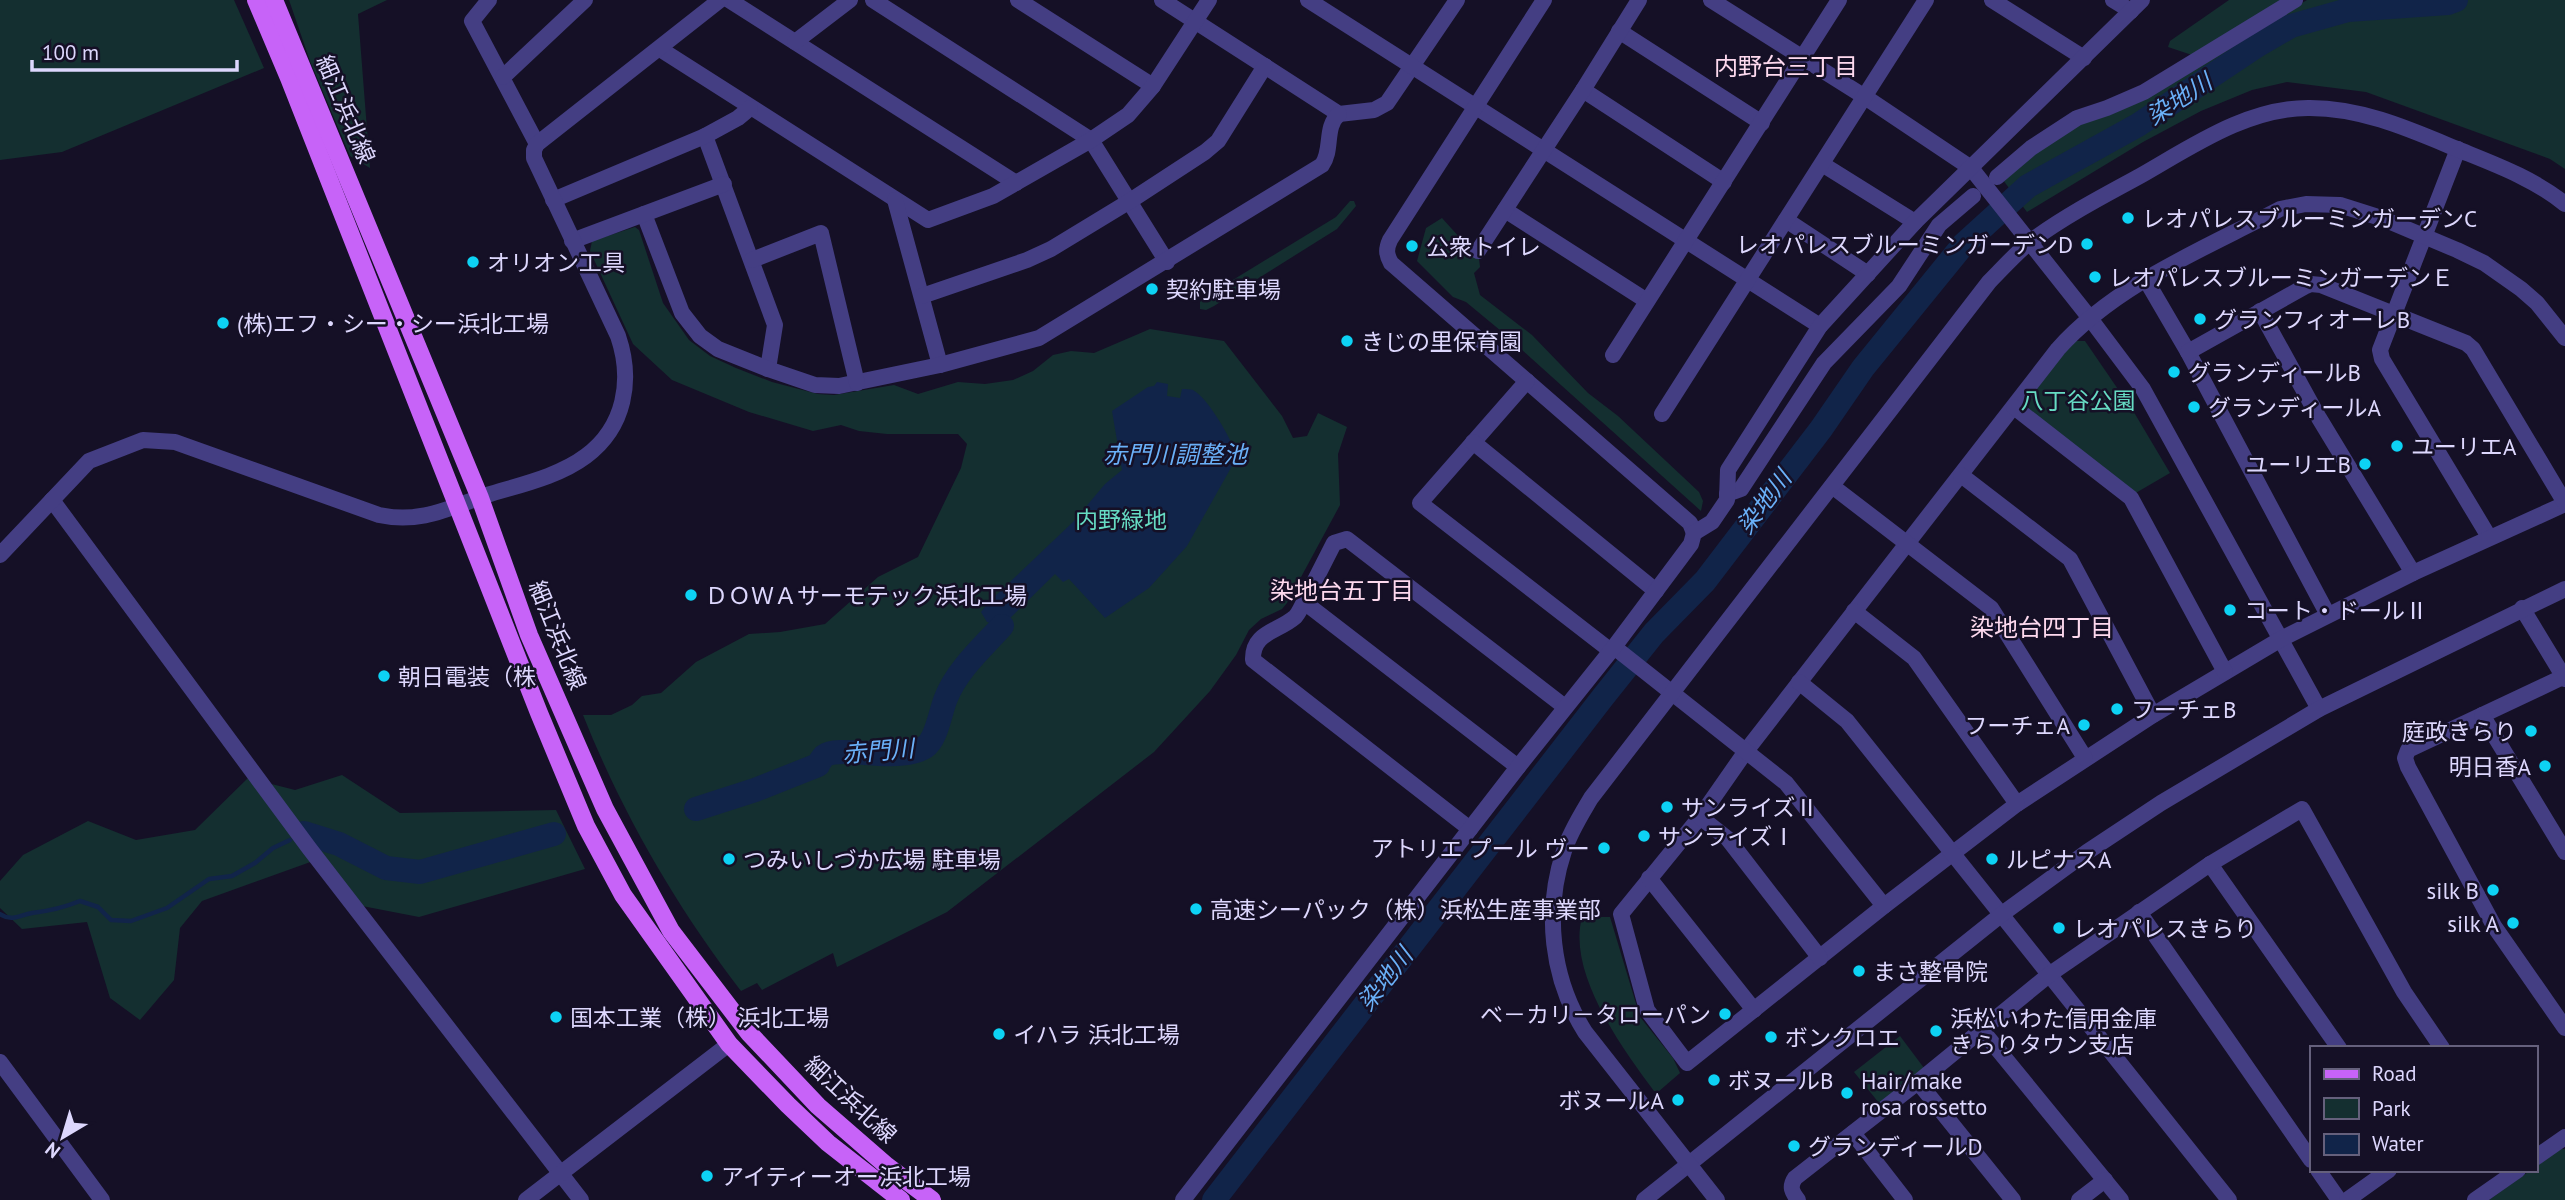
<svg xmlns="http://www.w3.org/2000/svg" width="2565" height="1200" font-family="'PT Sans','Noto Sans JP',sans-serif">
  <rect width="100%" height="100%" fill="#151026"/>
  <g fill="#142f30">
    <path d="M0 0H234L264 68 62 152 0 160Z"/>
    <path d="M289 0H387L358 14 370 168 350 156 310 61Z"/>
    <path d="M2229 0H2284L2195 56 2168 47 2170 41Z"/>
    <path d="M2307 0H2565V169L2550 159 2366 92 2287 82 2252 90 2201 111 2143 142 2027 212 2003 180 2039 150 2080 124 2251 33Z"/>
    <path d="M1350 201H1354L1356 206 1337 229 1214 306 1206 310 1200 309V302L1205 297 1336 217Z"/>
    <path d="M1442 218 1479 259 1480 267 1474 273 1480 295 1532 335 1588 393 1618 416 1699 492 1703 501 1701 511 1501 331 1466 302 1453 297 1417 261 1426 228Z"/>
    <path d="M635 227 639 230 663 303 689 340 710 356 736 368 772 382 818 394 834 395 894 385 918 394 958 382 985 384 1013 380 1033 371 1053 355 1071 351 1094 353 1150 329 1224 341 1282 416 1293 438 1307 436 1318 413 1347 427 1338 454 1340 505 1287 603 1282 609 1261 619 1249 630 1236 655 1210 691 1154 752 947 912 837 967 833 953 762 990 757 983 741 991C676 906 623 815 583 715H611L632 705 642 696 661 693 696 662 749 634 780 632 825 624 878 577 918 557 961 468 967 444 958 434H887L859 431 841 425 813 431 749 412 672 380 633 344 590 251 592 241Z"/>
    <path d="M2074 341H2085L2135 414 2170 473 2134 494 2029 411 2027 399Z"/>
    <path d="M342 775 400 813 556 810 585 869 419 917 357 905 316 860 202 901 180 928 174 980 140 1020 110 998 87 922 22 929 0 908V881L23 855 88 821 136 840 195 830 248 778 295 790Z"/>
    <path d="M1582 917H1610L1640 1017 1673 1058 1680 1073 1658 1092 1654 1091C1622 1048 1567 973 1582 917Z"/>
    <path d="M1900 1036 1924 1068 1879 1103 1854 1072Z"/>
    <path d="M2560 1149H2565V1200H2489L2531 1170H2535V1167Z"/>
  </g>
  <path fill="#112449" d="M1157 382 1168 384 1167 396 1180 398 1182 389C1186 389 1190 389 1193 390 1208 398 1233 441 1237 457L1187 546 1149 588 1105 618 1069 579 1063 582 1055 574 1002 626 987 622 981 612 990 601 1074 521 1105 484 1122 470 1112 411 1148 387 1154 386Z"/>
  <g fill="none" stroke-linecap="round" stroke-linejoin="round">
    <path stroke="#112449" stroke-width="4.5" d="M0 914C12 922 19 915 32 913 49 911 63 908 80 901L98 907 111 920 131 921 167 908 209 879 232 876 255 863 273 848 290 840"/>
    <g stroke="#112449" stroke-width="24">
      <path d="M696 809 755 790 818 765C818 764 823 757 824 756 840 744 897 764 925 747 937 739 940 712 946 698 957 670 982 648 1002 626"/>
      <path d="M304 833 339 844 386 868 420 872 554 834"/>
      <path d="M1214 1200 1603 697 1654 633 1705 581 1821 429 1863 368 1963 245 2028 186 2138 125 2258 45 2291 26 2348 10 2448 3 2456 0"/>
    </g>
    <g stroke="#443e83" stroke-width="16">
      <path d="M489 0 472 21 537 144"/>
      <path d="M729 0 1016 183"/>
      <path d="M873 0 1091 140 1167 262"/>
      <path d="M1018 0 1153 86"/>
      <path d="M1162 0 1339 114 1374 110 1387 103 1457 0"/>
      <path d="M1308 0 1820 326"/>
      <path d="M1544 0 1390 240C1386 249 1386 254 1391 263L1690 523 1694 533"/>
      <path d="M1711 0 1865 97 1971 168 2089 317 2143 389 2319 709"/>
      <path d="M1992 0 2084 58"/>
      <path d="M2113 0 2131 11"/>
      <path d="M1619 31 1762 123"/>
      <path d="M795 42 850 0"/>
      <path d="M660 49 928 220 993 196 1091 140 1128 115 1153 86 1209 0"/>
      <path d="M503 77 585 0"/>
      <path d="M1583 90 1724 182"/>
      <path d="M705 136 775 325 768 369"/>
      <path d="M2458 149 2380 350 2382 359 2489 537"/>
      <path d="M1822 164 1915 222"/>
      <path d="M1997 177 2031 148 2077 118 2107 108 2144 92 2295 0"/>
      <path d="M553 200 705 136 738 118 750 108"/>
      <path d="M895 200 940 365"/>
      <path d="M1505 210 1647 301"/>
      <path d="M644 214 682 313 700 336 718 349 768 369 815 385 839 386 940 365 1039 338 1322 165C1333 150 1324 127 1339 114"/>
      <path d="M1786 220 1868 274"/>
      <path d="M572 241 724 184"/>
      <path d="M1478 251 1583 90 1639 0"/>
      <path d="M752 260 821 233 857 383"/>
      <path d="M2146 280 2188 352 2328 615"/>
      <path d="M922 296 1027 260 1051 249 1130 201 1205 152 1218 141 1265 66"/>
      <path d="M2260 311 2319 418 2413 573"/>
      <path d="M2565 338 2537 303 2521 289 2484 263 2457 250 2381 218 2340 205 2306 204 2280 209C2204 249 2116 284 2058 349L1746 751 1700 817 1621 914 1647 1010 1687 1063 1884 906 2017 804 2153 715 2281 639 2413 573 2565 504"/>
      <path d="M2188 352 2304 287 2311 284 2321 285 2466 343 2473 349 2565 503"/>
      <path d="M1613 355 1839 0"/>
      <path d="M1527 381 1420 503 1611 651"/>
      <path d="M2014 407 2131 498 2225 672"/>
      <path d="M1662 414 1926 0"/>
      <path d="M1473 442 1656 591"/>
      <path d="M1961 475 2070 559 2153 715"/>
      <path d="M1832 486 1991 608 2085 758"/>
      <path d="M1727 494 1741 489 1824 363 1899 286 1939 225 1973 196"/>
      <path d="M52 500 309 848 581 1200"/>
      <path d="M0 555 89 461 143 440 175 442 379 515C420 524 449 508 487 495 519 485 558 477 586 456 625 427 633 380 618 336L534 158V150L537 144 720 0"/>
      <path d="M1304 602C1301 607 1299 613 1295 617 1278 632 1252 632 1253 660L1470 829"/>
      <path d="M2522 608 2565 679"/>
      <path d="M1854 611 1914 658 2017 804"/>
      <path d="M1614 647 1786 783 1884 906"/>
      <path d="M2565 676 2408 750 2405 758 2408 767 2494 926 2565 1028"/>
      <path d="M1799 682 1847 721 2229 1200"/>
      <path d="M2482 715 2565 852"/>
      <path d="M1518 767 1304 602 1334 543 1347 539 1565 707"/>
      <path d="M1700 817 1728 839 1820 958"/>
      <path d="M2210 864 2339 1048"/>
      <path d="M1649 878 1754 1010"/>
      <path d="M2139 912 2311 1160"/>
      <path d="M1981 1029 2121 1200"/>
      <path d="M0 1062 102 1200"/>
      <path d="M1918 1082 2050 974 2210 864 2302 809 2404 992 2442 1048"/>
      <path d="M1853 1133 1905 1200"/>
      <path d="M2535 1158 2565 1137"/>
      <path d="M2318 1170 2339 1200"/>
      <path d="M526 1200 729 1044"/>
      <path d="M1183 1200 1518 767 1614 647 1691 544 1694 533 1712 522 1727 500 1728 470 1820 326 1915 222 2142 0"/>
      <path d="M1644 1200 2002 914 2087 852 2161 803 2319 709 2565 589"/>
      <path d="M1717 1200 1585 1032C1551 978 1544 911 1564 851 1570 832 1581 815 1591 798L1989 282C2003 268 2016 253 2031 241 2065 216 2103 196 2140 176 2191 147 2248 107 2310 108 2362 108 2409 129 2457 149 2494 164 2533 178 2565 204"/>
      <path d="M1798 1200C1792 1192 1789 1187 1795 1178L1918 1082 2013 1200"/>
      <path d="M2079 1200 2105 1180"/>
      <path d="M2347 1200 2389 1170"/>
      <path d="M2475 1200 2518 1170"/>
    </g>
    <g stroke="#c763f8" stroke-width="18">
      <path d="M256 0 289 78 539 713 586 826 623 895 729 1044 788 1105 828 1143 901 1200"/>
      <path d="M274 0 480 498 529 635 605 809 671 931 749 1033 818 1106 887 1166 932 1200"/>
    </g>
  </g>
  <g fill="#0dd2f4" stroke="#151026" stroke-width="2.5">
    <circle cx="2128" cy="218" r="7"/>
    <circle cx="2087" cy="244" r="7"/>
    <circle cx="1412" cy="246" r="7"/>
    <circle cx="473" cy="262" r="7"/>
    <circle cx="2095" cy="277" r="7"/>
    <circle cx="1152" cy="289" r="7"/>
    <circle cx="2200" cy="319" r="7"/>
    <circle cx="223" cy="323" r="7"/>
    <circle cx="1347" cy="341" r="7"/>
    <circle cx="2174" cy="372" r="7"/>
    <circle cx="2194" cy="407" r="7"/>
    <circle cx="2397" cy="446" r="7"/>
    <circle cx="2365" cy="464" r="7"/>
    <circle cx="691" cy="595" r="7"/>
    <circle cx="2230" cy="610" r="7"/>
    <circle cx="384" cy="676" r="7"/>
    <circle cx="2117" cy="709" r="7"/>
    <circle cx="2084" cy="725" r="7"/>
    <circle cx="2531" cy="731" r="7"/>
    <circle cx="2545" cy="766" r="7"/>
    <circle cx="1667" cy="807" r="7"/>
    <circle cx="1644" cy="836" r="7"/>
    <circle cx="1604" cy="848" r="7"/>
    <circle cx="729" cy="859" r="7"/>
    <circle cx="1992" cy="859" r="7"/>
    <circle cx="2493" cy="890" r="7"/>
    <circle cx="1196" cy="909" r="7"/>
    <circle cx="2513" cy="923" r="7"/>
    <circle cx="2059" cy="928" r="7"/>
    <circle cx="1859" cy="971" r="7"/>
    <circle cx="1725" cy="1014" r="7"/>
    <circle cx="556" cy="1017" r="7"/>
    <circle cx="1936" cy="1031" r="7"/>
    <circle cx="999" cy="1034" r="7"/>
    <circle cx="1771" cy="1037" r="7"/>
    <circle cx="1714" cy="1080" r="7"/>
    <circle cx="1847" cy="1093" r="7"/>
    <circle cx="1678" cy="1100" r="7"/>
    <circle cx="1794" cy="1146" r="7"/>
    <circle cx="707" cy="1176" r="7"/>
  </g>
  <g text-anchor="middle" dominant-baseline="central" stroke-width="5" stroke-linejoin="round" paint-order="stroke">
    <g font-size="23" fill="#ddd7fd" stroke="#151026">
      <text transform="translate(346 109) rotate(67)">細江浜北線</text>
      <text transform="translate(558 635) rotate(68)">細江浜北線</text>
      <text transform="translate(851 1099) rotate(43)">細江浜北線</text>
    </g>
    <g font-size="23" fill="#ddd7fd" stroke="#151026" text-anchor="start">
      <text x="2142" y="218">レオパレスブルーミンガーデンC</text>
      <text x="2073" y="244" text-anchor="end">レオパレスブルーミンガーデンD</text>
      <text x="1426" y="246">公衆トイレ</text>
      <text x="487" y="262">オリオン工具</text>
      <text x="2109" y="277">レオパレスブルーミンガーデンＥ</text>
      <text x="1166" y="289">契約駐車場</text>
      <text x="2214" y="319">グランフィオーレB</text>
      <text x="237" y="323">(株)エフ・シー・シー浜北工場</text>
      <text x="1361" y="341">きじの里保育園</text>
      <text x="2188" y="372">グランディールB</text>
      <text x="2208" y="407">グランディールA</text>
      <text x="2411" y="446">ユーリエA</text>
      <text x="2351" y="464" text-anchor="end">ユーリエB</text>
      <text x="705" y="595">ＤＯＷＡサーモテック浜北工場</text>
      <text x="2244" y="610">コート・ドールⅡ</text>
      <text x="398" y="676">朝日電装（株</text>
      <text x="2131" y="709">フーチェB</text>
      <text x="2070" y="725" text-anchor="end">フーチェA</text>
      <text x="2517" y="731" text-anchor="end">庭政きらり</text>
      <text x="2531" y="766" text-anchor="end">明日香A</text>
      <text x="1681" y="807">サンライズⅡ</text>
      <text x="1658" y="836">サンライズⅠ</text>
      <text x="1590" y="848" text-anchor="end">アトリエ プール ヴー</text>
      <text x="743" y="859">つみいしづか広場 駐車場</text>
      <text x="2006" y="859">ルピナスA</text>
      <text x="2479" y="890" text-anchor="end">silk B</text>
      <text x="1210" y="909">高速シーパック（株）浜松生産事業部</text>
      <text x="2499" y="923" text-anchor="end">silk A</text>
      <text x="2073" y="928">レオパレスきらり</text>
      <text x="1873" y="971">まさ整骨院</text>
      <text x="1711" y="1014" text-anchor="end">ベ－カリ－タローパン</text>
      <text x="570" y="1017">国本工業（株） 浜北工場</text>
      <text x="1950" y="1018">浜松いわた信用金庫<tspan x="1950" dy="26">きらりタウン支店</tspan></text>
      <text x="1013" y="1034">イハラ 浜北工場</text>
      <text x="1785" y="1037">ボンクロエ</text>
      <text x="1728" y="1080">ボヌールB</text>
      <text x="1861" y="1080">Hair/make<tspan x="1861" dy="26">rosa rossetto</tspan></text>
      <text x="1664" y="1100" text-anchor="end">ボヌールA</text>
      <text x="1808" y="1146">グランディールD</text>
      <text x="721" y="1176">アイティーオー浜北工場</text>
    </g>
    <g font-size="23" fill="#66dbc3" stroke="#151026">
      <text x="2078" y="400">八丁谷公園</text>
      <text x="1121" y="519">内野緑地</text>
    </g>
    <g font-size="24" fill="#fdd9ee" stroke="#151026">
      <text x="1786" y="66">内野台三丁目</text>
      <text x="1342" y="590">染地台五丁目</text>
      <text x="2042" y="627">染地台四丁目</text>
    </g>
    <g font-size="24" font-style="italic" fill="#6ab0f8" stroke="#151026">
      <text transform="translate(2179 99) rotate(-33)">染地川</text>
      <text x="1175" y="454">赤門川調整池</text>
      <text transform="translate(1764 502) rotate(-53)">染地川</text>
      <text transform="translate(878 751) rotate(-5)">赤門川</text>
      <text transform="translate(1385 979) rotate(-52)">染地川</text>
    </g>
  </g>
  <rect x="2310" y="1046" width="228" height="126" fill="#151026" stroke="#65607c" stroke-width="2"/>
  <rect x="2324" y="1069" width="35" height="10" fill="#c763f8" stroke="#65607c" stroke-width="2"/>
  <text x="2372" y="1081" font-size="21" fill="#ddd7fd">Road</text>
  <rect x="2324" y="1098" width="35" height="21" fill="#142f30" stroke="#65607c" stroke-width="2"/>
  <text x="2372" y="1116" font-size="21" fill="#ddd7fd">Park</text>
  <rect x="2324" y="1134" width="35" height="21" fill="#112449" stroke="#65607c" stroke-width="2"/>
  <text x="2372" y="1151" font-size="21" fill="#ddd7fd">Water</text>
  <g transform="translate(63 1137) rotate(218)" stroke="#151026" stroke-width="5" paint-order="stroke">
  <path d="M0-5L12 26L0 18L-12 26Z" fill="#ddd7fd"/>
  <text y="-10" font-size="19" font-weight="bold" text-anchor="middle" fill="#ddd7fd">N</text>
  </g>
  <path d="M32 60v10h205v-10" fill="none" stroke="#ddd7fd" stroke-width="3.5"/>
  <text x="42" y="60" font-size="21" fill="#ddd7fd" stroke="#151026" stroke-width="5" paint-order="stroke">100 m</text>
</svg>
